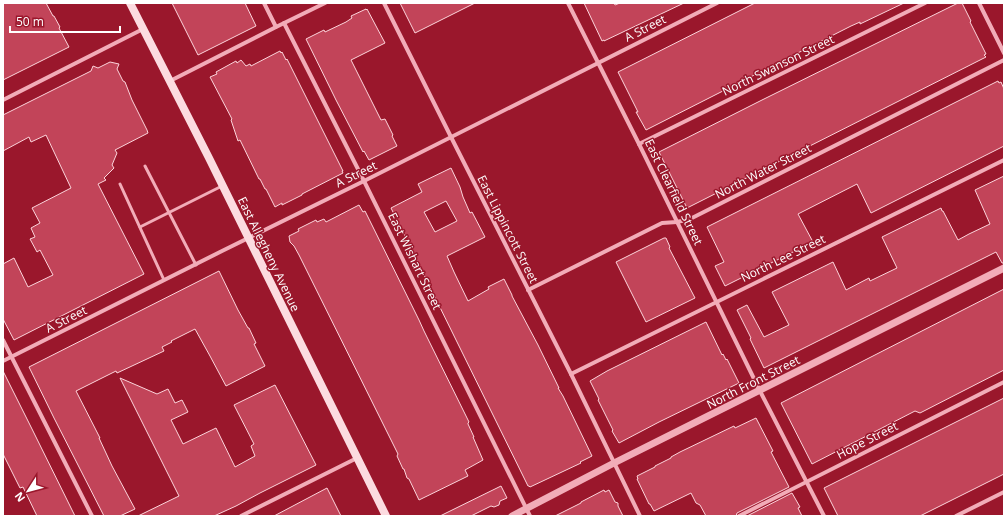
<svg xmlns="http://www.w3.org/2000/svg" width="1007" height="519" font-family="'Open Sans',sans-serif">
  <rect width="100%" height="100%" fill="#9a172c"/>
  <g fill="#c24459" stroke="#fcd4db" fill-rule="evenodd">
    <path d="M3 3H46L53 16H54L60 27 59 28 69 47 3 80Z"/>
    <path d="M172 3H245L256 26 198 55Z"/>
    <path d="M400 3H475L415 33Z"/>
    <path d="M584 3H614L615 5 620 3H684L604 41V40L602 41Z"/>
    <path d="M755 3H904L860 24V22L851 26 646 130 636 112H638L618 72Z"/>
    <path d="M958 3H962L971 21 970 22 986 54 984 55 986 57 687 208 659 152 762 100Z"/>
    <path d="M366 9V10L367 9 385 43 351 60 381 120 385 119 393 135 392 136 397 146 369 160 364 151 363 152 336 100 306 39 324 30 325 32 346 22 352 18 351 16Z"/>
    <path d="M280 51 281 53 282 52 286 60 287 59 343 171H342L343 173 302 194V195L282 205V203L275 207 266 189H265L260 179H259L240 140 238 141 231 120 232 119 210 77 217 74 216 72 236 61 237 63 241 60 246 66 250 64 251 66Z"/>
    <path d="M110 62 119 64 117 69 123 81 125 82 132 100 147 130 148 133 115 150 117 153 112 165 114 168 104 178 106 180 98 184 144 274 14 340 3 319V264L14 258 28 287 53 275 40 250 37 252 30 239 35 237 31 228 40 223 32 208 71 188 46 135 31 142 29 137 3 151V115L91 71 93 66 98 68Z"/>
    <path d="M998 81 999 83 1001 82 1004 89V146L871 213 857 184 798 214 813 242 725 286 715 266 724 262 707 227Z"/>
    <path d="M451 168 460 187 463 197 470 213 472 212 485 237 447 256 454 272 468 301 489 289 488 287 504 279 512 295V296L538 345 559 388H558L563 396 592 456 580 462 581 463 530 487 529 486H528L391 208 422 192 418 184ZM446 201 457 221 435 232 424 212Z"/>
    <path d="M1004 176V263H1002L996 252 764 368 750 339 751 338 737 310 747 305 764 337 789 325 772 292 833 262 846 290 869 278 870 281 897 268 882 237 941 208 942 211H943L958 240 969 234 990 224 975 190Z"/>
    <path d="M359 205 363 212 365 211 419 320 424 331 469 422 468 423V424L474 437H473L483 460 465 470 468 476 419 500 409 479 407 478 404 469H403L397 456 398 454 299 255 294 246 290 242 289 236 299 231 298 229 316 220 317 222 324 219 326 222Z"/>
    <path d="M664 238H666L670 247 669 248 695 298 646 322 616 262Z"/>
    <path d="M219 271 238 310 248 328H249L256 343 254 344 265 366 226 386 210 356 195 329 171 341 172 342 162 347 164 351 117 373 116 371 76 391 100 438H99L112 466 135 509 120 516H104L54 418 29 367Z"/>
    <path d="M1004 289V370L920 413 915 411 812 464 781 403Z"/>
    <path d="M706 322 722 355 723 354 726 360 727 359 739 383 659 422 619 443 612 431 613 430 598 400 599 399 590 381 607 371Z"/>
    <path d="M3 371 32 429 75 516H37L23 487 20 488 3 454Z"/>
    <path d="M120 378 157 394 168 389 175 403 182 400 188 412 171 420 183 444 216 428 235 467 255 456 251 446 254 444 234 405 275 385 316 465 260 493 236 506 214 516H138L179 496Z"/>
    <path d="M1004 398V474L920 516H838L824 488Z"/>
    <path d="M756 418 773 451 771 452 789 487 737 513 736 516H706L700 505 696 503 691 493 654 511 650 504H649L637 479H638L637 476 655 467V466L671 458V457L680 452 734 426 735 428Z"/>
    <path d="M501 486 507 498 500 501 499 505 494 507 491 506 471 516H440Z"/>
    <path d="M327 488 341 516H274Z"/>
    <path d="M604 490 605 492 609 490 615 502 618 503V506L623 516H555L581 503V502Z"/>
    <path d="M792 493 800 507 798 508 802 516H747Z"/>
  </g>
  <g fill="none" stroke-linecap="round" stroke-linejoin="round">
    <g stroke="#f2acb8" stroke-width="3">
      <path d="M145 166 196 265"/>
      <path d="M120 184 164 280"/>
      <path d="M140 227 222 186"/>
    </g>
    <g stroke="#f2acb8" stroke-width="4">
      <path d="M264 3 276 27"/>
      <path d="M384 3 451 137 571 374 640 516"/>
      <path d="M568 3 639 144 760 391 824 516"/>
      <path d="M979 3 1004 53"/>
      <path d="M284 23 364 181 530 516"/>
      <path d="M170 81 276 27 325 3"/>
      <path d="M3 100 143 29"/>
      <path d="M639 144 925 3"/>
      <path d="M528 290 662 223 677 222 690 219 1004 60"/>
      <path d="M3 340 92 516"/>
      <path d="M3 361 222 251 364 181 717 3"/>
      <path d="M571 374 1004 160"/>
      <path d="M241 516 357 458"/>
      <path d="M739 516 1004 382"/>
      <path d="M956 516 1004 492"/>
    </g>
    <path stroke="#f2acb8" stroke-width="7" d="M512 516 614 463 1004 268"/>
    <path stroke="#fcdbe0" stroke-width="8" d="M130 3 209 158 386 516"/>
  </g>
  <g text-anchor="middle" dominant-baseline="central" stroke-width="3" stroke-linejoin="round" paint-order="stroke">
    <g font-size="12" fill="#fff" stroke="#9a172c">
      <text transform="translate(645 28) rotate(-27)">A Street</text>
      <text transform="translate(778 65) rotate(-26)">North Swanson Street</text>
      <text transform="translate(763 171) rotate(-27)">North Water Street</text>
      <text transform="translate(356 174) rotate(-26)">A Street</text>
      <text transform="translate(674 192) rotate(64)">East Clearfield Street</text>
      <text transform="translate(508 229) rotate(63)">East Lippincott Street</text>
      <text transform="translate(269 254) rotate(64)">East Allegheny Avenue</text>
      <text transform="translate(783 258) rotate(-26)">North Lee Street</text>
      <text transform="translate(415 261) rotate(64)">East Wishart Street</text>
      <text transform="translate(66 319) rotate(-27)">A Street</text>
      <text transform="translate(753 382) rotate(-27)">North Front Street</text>
      <text transform="translate(867 440) rotate(-27)">Hope Street</text>
    </g>
  </g>
  <rect width="1007" height="519" fill="none" stroke="#ffffff" stroke-width="8"/>
  <g transform="translate(28 491) rotate(234)" stroke="#9a172c" stroke-width="3" paint-order="stroke">
  <path d="M0-3L7 15L0 10L-7 15Z" fill="#ffffff"/>
  <text y="-6" font-size="11" font-weight="bold" text-anchor="middle" fill="#ffffff">N</text>
  </g>
  <path d="M10 26v6h110v-6" fill="none" stroke="#ffffff" stroke-width="2"/>
  <text x="16" y="26" font-size="12" fill="#ffffff" stroke="#9a172c" stroke-width="3" paint-order="stroke">50 m</text>
</svg>
